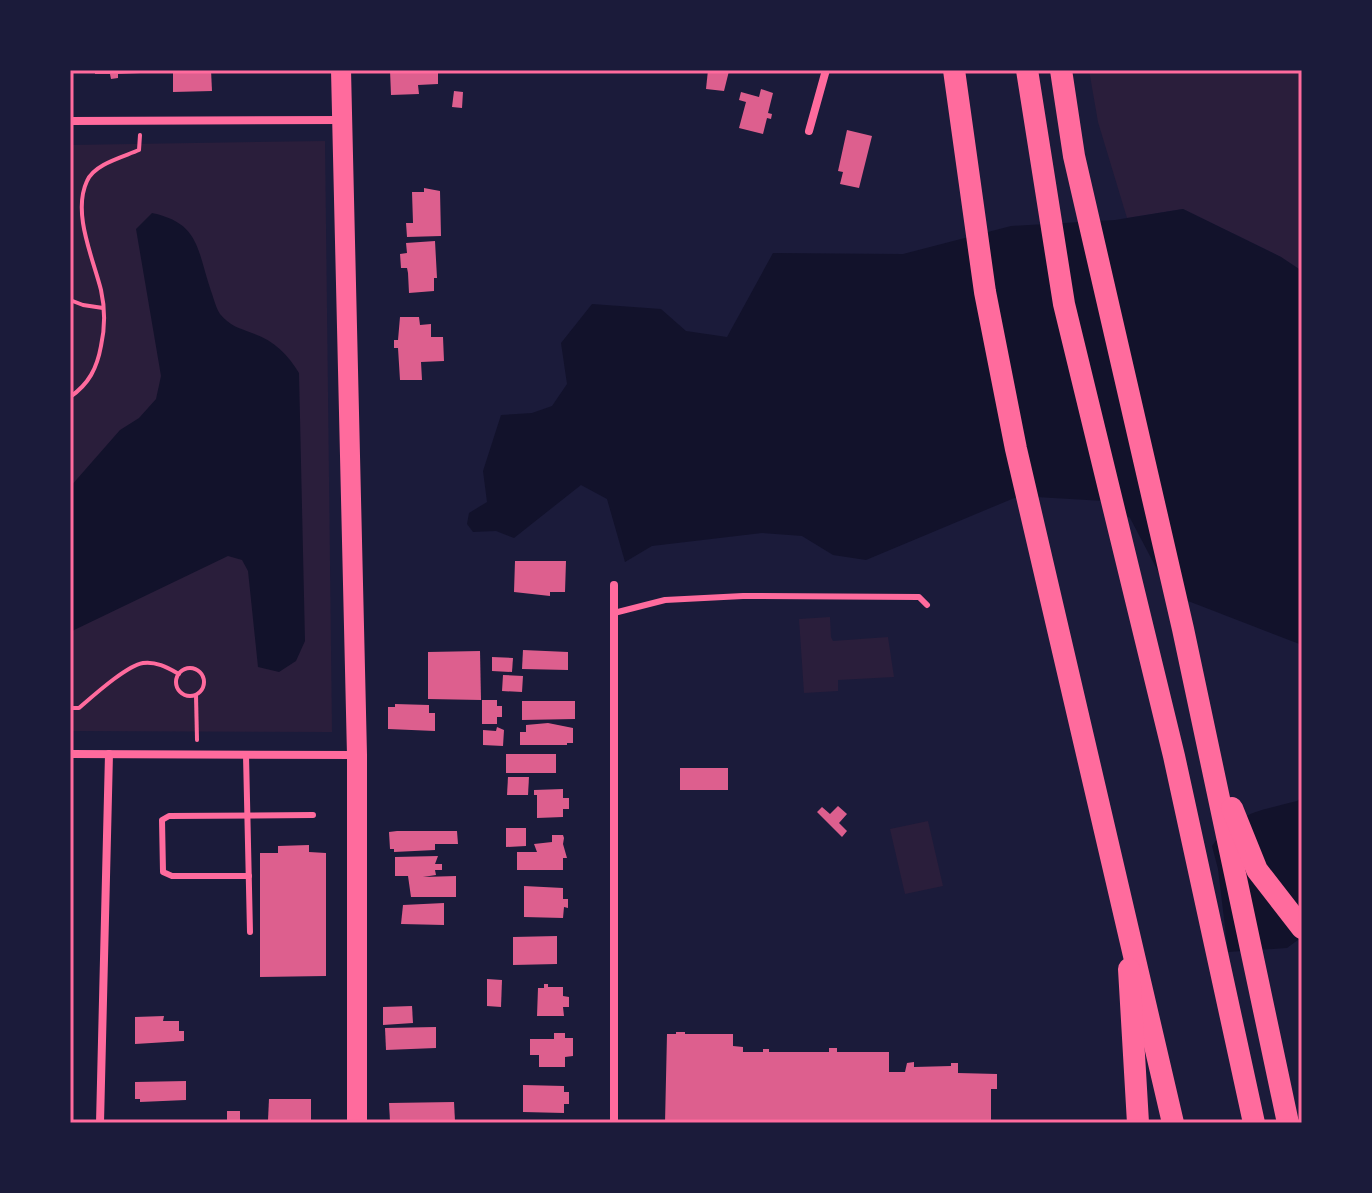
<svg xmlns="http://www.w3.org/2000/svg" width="1372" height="1193" font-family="Signika,sans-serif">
  <rect width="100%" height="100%" fill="#1b1b3a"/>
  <g fill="#2a1e3b">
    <path d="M1089 70H1302V271L1281 257 1183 209 1127 218 1098 122Z"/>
    <path d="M325 141 332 732 70 731V145Z"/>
    <path d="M830 617 831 637 833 641 888 637 894 677 838 680V691L804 693 799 619Z"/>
    <path d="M928 821 943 886 905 894 890 829Z"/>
  </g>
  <g fill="#12122b">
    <path d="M1183 209 1281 257 1302 271V645L1170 594 1130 518 1104 501 1019 496 866 560 833 555 802 536 762 533 652 546 625 562 607 499 581 485 514 538 496 531 473 532 467 524 469 513 487 502 483 471 501 415 532 413 552 406 567 384 561 343 592 304 661 309 686 331 727 337 773 253 903 254 1011 226 1115 220Z"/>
    <path d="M152 213C200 223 197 250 211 291 214 299 216 308 220 314 230 326 239 328 252 333 273 340 288 354 299 373L305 641 296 661 279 672 258 667 248 571 242 560 228 556 70 632V487L120 430 139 418 156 399 161 376 136 229Z"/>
    <path d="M1302 797V937L1287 948 1228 952 1218 869 1212 846C1236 812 1259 811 1297 801Z"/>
  </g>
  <g fill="#dd5f8e">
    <path d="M95 70H140V73L118 74V78L111 79 110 74H95Z"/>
    <path d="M173 70H211L212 91 173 92Z"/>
    <path d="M390 70H438V84L418 85 419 94 391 95Z"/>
    <path d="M708 70 729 71 724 91 706 89Z"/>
    <path d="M761 89 773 93 768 113 772 114 771 119 767 118 763 134 739 128 746 102 739 100 741 92 759 97Z"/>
    <path d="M454 91 463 92 462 108 452 107Z"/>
    <path d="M847 130 872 136 859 188 840 184 843 172 838 171Z"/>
    <path d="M424 188 440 191 441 236 407 237 406 223H413L412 192H424Z"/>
    <path d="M435 241 437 278H434V291L409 293 408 273 407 268H401L400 254 407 253 406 243Z"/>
    <path d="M400 317H419L420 325 431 324V337H443L444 361 421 362 422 380H400L398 348H394V340H398Z"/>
    <path d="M515 561H566L565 592H550V596L514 592Z"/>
    <path d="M523 650 568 652V670L522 669Z"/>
    <path d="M480 651 481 700 428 699V652Z"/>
    <path d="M492 657 513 658 512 672 492 671Z"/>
    <path d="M503 675 523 676 522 692 502 691Z"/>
    <path d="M482 700H497V706H502V717H497V724H482Z"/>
    <path d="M522 701H575V719L522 720Z"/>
    <path d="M395 704 429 705V713H435V731L388 729V707H395Z"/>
    <path d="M548 723 573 728V743H567V745H520V732H526V725Z"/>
    <path d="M497 727 504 730 503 746 483 745V730L496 731Z"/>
    <rect x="506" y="754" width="50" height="19"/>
    <rect x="680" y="768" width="48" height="22"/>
    <path d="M508 777H529L528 795H507Z"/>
    <path d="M563 789V798H569V809H563V817L537 818V795H534V790Z"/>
    <path d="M838 806 847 814 839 823 847 831 842 837 817 812 822 807 830 814Z"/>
    <path d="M506 828H526V846L506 847Z"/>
    <path d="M397 831H457L458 844H435V850L394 852V849H390L389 832Z"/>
    <path d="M552 835H563L564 838 563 844 567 858H563V870H517V852H537L534 844 552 842Z"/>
    <path d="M309 845V852L326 853V976L260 977V853H278V846Z"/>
    <path d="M438 856 435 864H442V870H435L436 875 423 877 456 876V897H411L408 876H395V857Z"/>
    <path d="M524 886 563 888V899H568V908L564 907 563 918 524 917Z"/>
    <path d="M444 903V925L401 924 403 905Z"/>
    <path d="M557 936V964L513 965V937Z"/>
    <path d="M487 979 502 980 501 1007 487 1006Z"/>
    <path d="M544 984H548V987H563V996L569 997V1007H563L564 1016H537L538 988H544Z"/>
    <path d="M412 1006 413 1023 383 1025V1007Z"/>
    <path d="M164 1016 163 1021H179V1031H184V1041L135 1044V1017Z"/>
    <path d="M436 1027V1048L386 1050 385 1028Z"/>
    <path d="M676 1032H685V1034H733V1046L743 1047V1052H763V1049H769V1052H829V1048H837V1052H889V1072H905L907 1063 914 1062V1067L951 1066V1063H958V1073L997 1074V1089H991V1123H665L667 1034H676Z"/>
    <path d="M554 1033H565V1038H573V1056L565 1057V1067H539V1055H530V1039H554Z"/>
    <path d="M186 1081V1100L140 1102V1099H135V1082Z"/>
    <path d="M523 1085 564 1086V1092H569V1104H564V1113L523 1112Z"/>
    <path d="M269 1099H311V1120H268Z"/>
    <path d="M454 1102 455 1121H390L389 1103Z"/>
    <rect x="227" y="1111" width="13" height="12"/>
  </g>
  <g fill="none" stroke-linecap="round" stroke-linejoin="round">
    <g stroke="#ff6b9d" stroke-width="4">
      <path d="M70 300 83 305 103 308"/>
      <path d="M70 397C89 384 97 368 101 346 105 328 105 308 101 290 93 258 72 213 87 181 94 164 123 157 139 150L140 135"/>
      <circle cx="190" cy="682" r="14"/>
      <path d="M196 695 197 740"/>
      <path d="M70 708H79C93 696 126 666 143 663 156 661 168 668 179 674"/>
    </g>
    <g stroke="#ff6b9d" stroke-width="6">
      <path d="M614 613 665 600 743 596 919 597 927 605"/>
      <path d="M246 755 250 932"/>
      <path d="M249 876H172L163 872 162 820 169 816 313 815"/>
    </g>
    <g stroke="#ff6b9d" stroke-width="8">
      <path d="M70 121 342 120"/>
      <path d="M809 131 826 70"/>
      <path d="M70 754 356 755"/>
      <path d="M100 1123 109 754"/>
      <path d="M614 1123V585"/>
    </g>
    <path stroke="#ff6b9d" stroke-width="20" d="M341 70 357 755V1123"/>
    <g stroke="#ff6b9d" stroke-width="22">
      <path d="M954 70 985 292 1016 449 1173 1123"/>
      <path d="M1027 70 1064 304 1174 756 1254 1123"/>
      <path d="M1061 70 1074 156 1183 629 1288 1123"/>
      <path d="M1232 808 1257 870 1302 928"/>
      <path d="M1129 969 1138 1123"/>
    </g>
  </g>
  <rect width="1372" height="1193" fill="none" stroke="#1b1b3a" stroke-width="144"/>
  <rect x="72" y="72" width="1228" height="1049" fill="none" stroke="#ff6b9d" stroke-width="3"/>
</svg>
